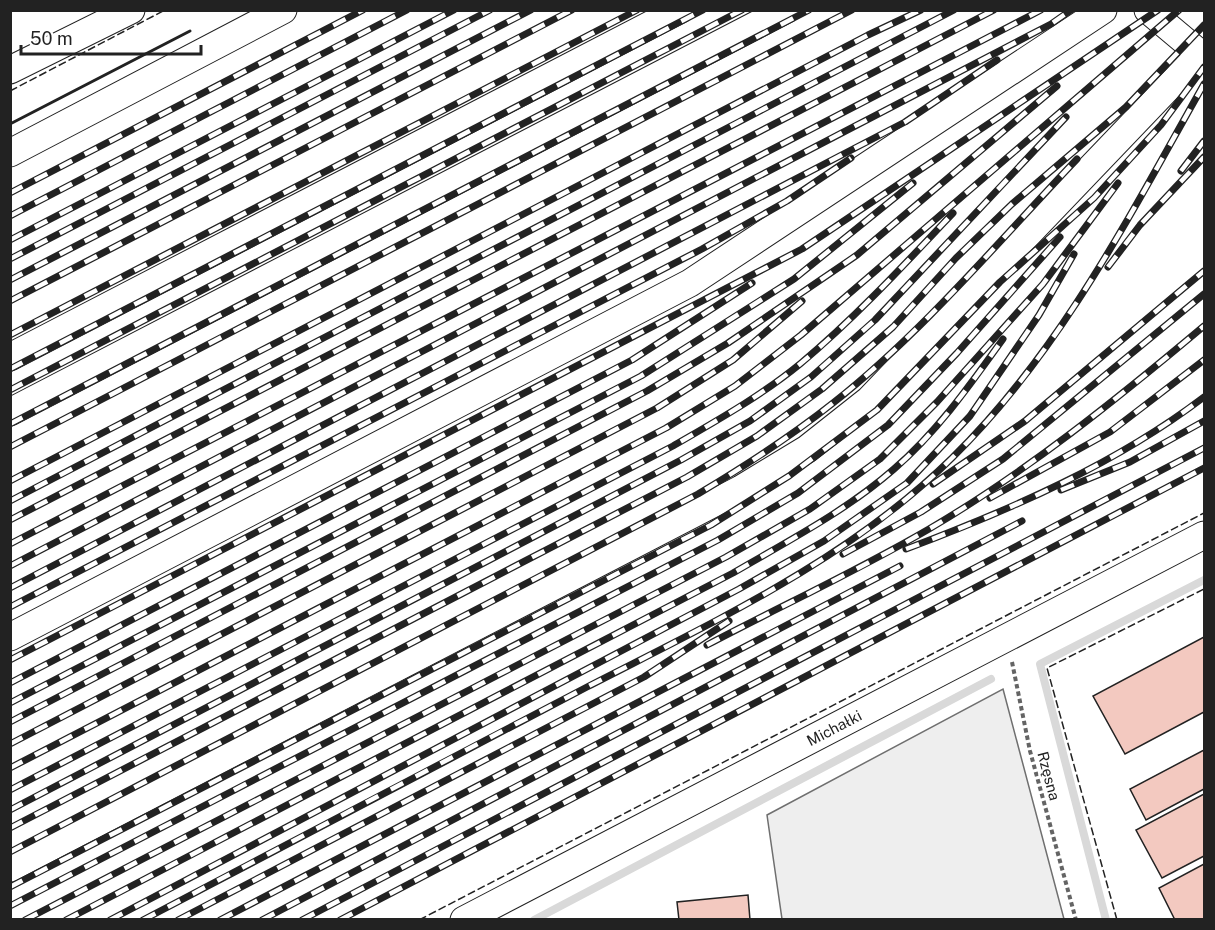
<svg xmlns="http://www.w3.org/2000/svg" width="1215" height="930" font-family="'Public Sans',sans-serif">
  <rect width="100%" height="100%" fill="#fff"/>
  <path fill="#eee" stroke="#6f6f6f" stroke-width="1.5" d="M1003 689 1064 919H782L767 815Z"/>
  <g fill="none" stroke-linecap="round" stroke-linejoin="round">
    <g stroke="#d9d9d9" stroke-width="8">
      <path d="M534 920 991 679"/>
      <path d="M1106 920 1040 664 1204 580"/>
    </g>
  </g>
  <g fill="#f3c9c0" stroke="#222" stroke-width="1.5">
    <path d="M1204 637V712L1125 754 1093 696Z"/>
    <path d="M1204 750V789L1146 820 1130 789Z"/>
    <path d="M1204 794V856L1162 878 1136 830Z"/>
    <path d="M1204 864V920H1175L1159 888Z"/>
    <path d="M748 895 750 920H679L677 902Z"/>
  </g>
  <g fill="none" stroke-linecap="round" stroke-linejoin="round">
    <defs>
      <g id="minor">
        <path d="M1148 10 1204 57"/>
        <path d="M10 70 131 10"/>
        <path d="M10 153 283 10"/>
        <path d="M10 357 679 10"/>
        <path d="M10 412 785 10"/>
        <path d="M10 637 690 283 1103 10"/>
        <path d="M10 868 741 489 807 449 869 400 1200 54"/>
        <path id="s1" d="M464 920 1204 535"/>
      </g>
    </defs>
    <use href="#minor" stroke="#222" stroke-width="29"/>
    <path stroke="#646464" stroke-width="4" stroke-dasharray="4.5 3" stroke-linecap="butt" d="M1012 662 1030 751 1076 920"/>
    <use href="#minor" stroke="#fff" stroke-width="27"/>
    <defs>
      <g id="rail">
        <path d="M1181 171 1204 141"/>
        <path d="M10 193 363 10"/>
        <path d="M10 216 407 10"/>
        <path d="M10 240 454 10"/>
        <path d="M10 259 490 10"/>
        <path d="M1108 267 1140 225 1204 157"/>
        <path d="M10 280 531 10"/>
        <path d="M10 301 572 10"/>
        <path d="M10 335 637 10"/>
        <path d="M10 369 703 10"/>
        <path d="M10 390 742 10"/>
        <path d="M10 424 809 10"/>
        <path d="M10 447 852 10"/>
        <path d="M10 481 868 35 921 10"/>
        <path d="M933 484 1025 421 1204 271"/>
        <path d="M1061 490 1130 462 1204 421"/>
        <path d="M990 498 1110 432 1204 360"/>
        <path d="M10 501 954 10"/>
        <path d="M10 520 994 10"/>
        <path d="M10 544 1041 10"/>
        <path d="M906 549C1010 510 1116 464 1204 397"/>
        <path d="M843 554 921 512 1003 459 1204 294"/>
        <path d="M10 566 1051 24 1071 10"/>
        <path d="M10 588 905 122 997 60"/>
        <path d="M10 607 702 249 787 201 851 158"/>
        <path d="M707 645C781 606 857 571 929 529 1028 471 1117 399 1204 326"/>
        <path d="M10 660 802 249 1158 10"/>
        <path d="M10 683 632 360 752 283"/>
        <path d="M10 703 641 376 794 279 913 183"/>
        <path d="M10 722 647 391 728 343 857 255 1057 86"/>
        <path d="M10 744 657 408 733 360 802 301"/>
        <path d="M10 768 666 428 735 386 801 335 1179 10"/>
        <path d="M10 790 673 446C716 421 761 396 800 364 855 318 904 265 953 213"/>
        <path d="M10 810 681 460 750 421 811 377 875 320 1066 117"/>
        <path d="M10 828 687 477 757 436 822 389 893 327 956 258 1012 204 1126 107 1204 25"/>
        <path d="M10 852 698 494C745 466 790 437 833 403 923 332 998 242 1077 159"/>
        <path d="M10 887 711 525 789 476 877 410 1000 282 1094 198 1161 125 1204 67"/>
        <path d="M10 906 718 540 798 493 888 425 957 353 1060 237"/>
        <path d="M25 920 726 557 810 509 880 459 937 402 1043 284 1118 183"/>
        <path d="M66 920 733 573C788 541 846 511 894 469 937 432 970 385 1003 339"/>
        <path d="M110 920 739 589 824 541 907 483 970 416 1039 315 1074 254"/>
        <path d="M143 920C291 842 439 764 587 687 715 621 848 560 952 458 1061 351 1130 215 1204 84"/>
        <path d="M178 920 644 677 729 621"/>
        <path d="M220 920 900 566"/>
        <path d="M262 920 1022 521"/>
        <path d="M302 920 1204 448"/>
        <path d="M340 920 1204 468"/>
      </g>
    </defs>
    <use href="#rail" stroke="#222" stroke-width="7"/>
    <use href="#rail" stroke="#fff" stroke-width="4.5" stroke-dasharray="14" stroke-linecap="butt"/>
    <g stroke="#222" stroke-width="1.5" stroke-dasharray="8 3" stroke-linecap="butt">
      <path d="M10 91 165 10"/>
      <path d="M419 920 1204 513"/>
      <path d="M1117 920 1047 668 1204 589"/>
    </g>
    <path stroke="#222" stroke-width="3" d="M10 124 190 31"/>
  </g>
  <g text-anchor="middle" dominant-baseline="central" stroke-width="4.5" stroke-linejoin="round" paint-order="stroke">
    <g font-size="15" fill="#222" stroke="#fff">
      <text stroke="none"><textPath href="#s1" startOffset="417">Michałki</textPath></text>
      <text transform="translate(1049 776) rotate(75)">Rzęsna</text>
    </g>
  </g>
  <rect width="1215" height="930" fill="none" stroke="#222222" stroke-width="24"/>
  <path d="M21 45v9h180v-9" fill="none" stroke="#222222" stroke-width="3"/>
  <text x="30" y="45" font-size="18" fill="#222222" stroke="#ffffff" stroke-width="4.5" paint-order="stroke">50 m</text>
</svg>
